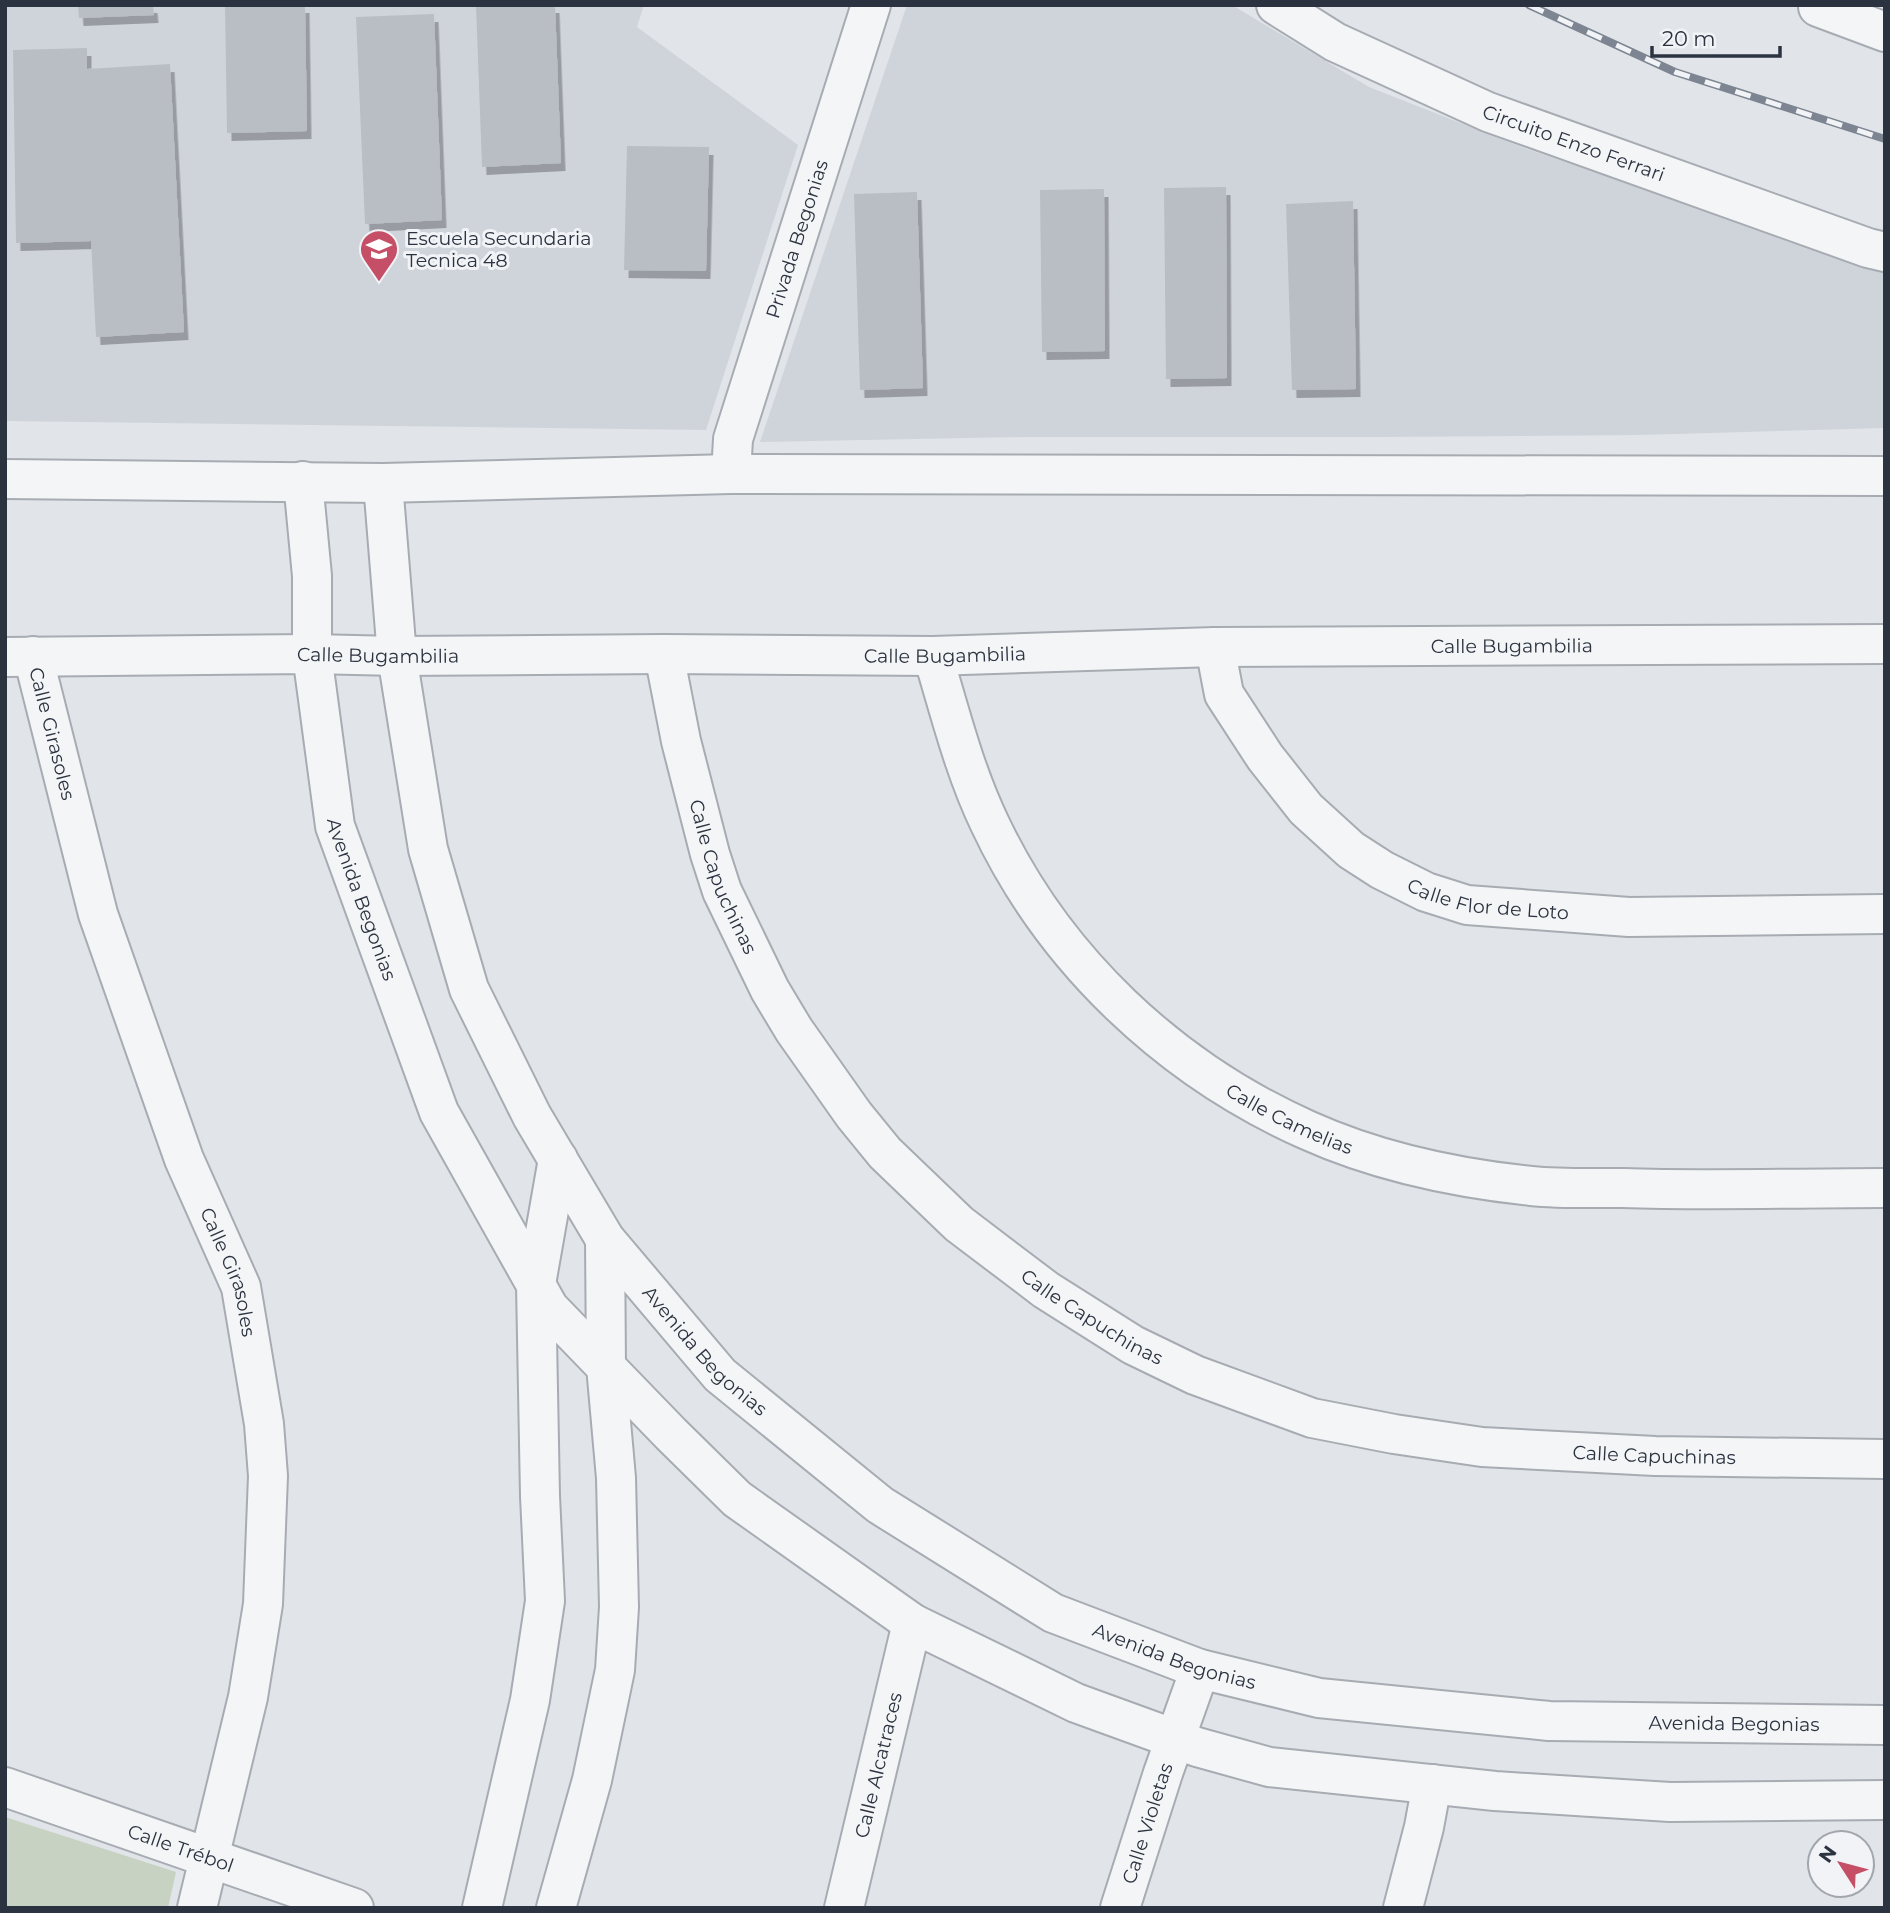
<svg xmlns="http://www.w3.org/2000/svg" width="1890" height="1913" font-family="Montserrat,sans-serif">
  <defs>
    <filter id="shadow"><feDropShadow dx="4.5" dy="8" stdDeviation="0" flood-color="#0004"/></filter>
  </defs>
  <rect width="100%" height="100%" fill="#e1e5e9"/>
  <g fill="#cfd4db">
    <path d="M5 5H644L637 27 798 145 706 430 5 421Z"/>
    <path d="M907 5H1232L1369 87 1524 148 1885 272V428L1639 435 1381 437H1024L760 442Z"/>
  </g>
  <path fill="#c7d2c3" d="M5 1817 176 1872 168 1908H5Z"/>
  <g fill="#b9bec5" filter="url(#shadow)">
    <path d="M78 5H153L154 15 79 18Z"/>
    <path d="M225 5H305L307 131 227 133Z"/>
    <path d="M476 5H555L561 163 482 167Z"/>
    <path d="M434 14 442 220 365 224 356 17Z"/>
    <path d="M87 48V69L170 64 184 332 96 337 91 241 16 243 13 50Z"/>
    <path d="M627 146 709 147 706 271 624 270Z"/>
    <path d="M1226 187 1227 378 1166 379 1164 188Z"/>
    <path d="M1104 189 1105 351 1042 352 1040 190Z"/>
    <path d="M917 192 923 388 860 390 854 194Z"/>
    <path d="M1353 201 1356 389 1292 390 1286 204Z"/>
  </g>
  <g fill="none" stroke-linecap="round" stroke-linejoin="round">
    <defs>
      <g id="minor">
        <path id="s1" d="M1276 5 1335 42 1488 112 1868 248 1885 252"/>
        <path d="M1818 7 1885 32"/>
        <path id="s2" d="M731 474 733 439 871 5"/>
        <path id="s3" d="M1215 647 1224 694 1265 757 1306 809 1351 850 1382 870 1426 892 1467 905 1629 917 1885 914"/>
        <path id="s4" d="M664 654 681 741 710 854 722 891 770 990 794 1030 854 1115 885 1153 959 1224 1046 1290 1133 1345 1195 1375 1312 1418 1394 1434 1482 1447 1655 1456 1885 1459"/>
        <path id="s5" d="M33 656 98 914 184 1159 241 1287 264 1424 268 1476 263 1604 248 1697 197 1908"/>
        <path id="s6" d="M933 656C950 712 964 770 990 824 1054 960 1170 1069 1307 1130 1378 1162 1455 1178 1531 1186 1561 1189 1592 1188 1623 1188 1710 1191 1797 1188 1885 1188"/>
        <path id="s7" d="M5 1787 354 1908"/>
        <path d="M482 1908 530 1700 545 1601 540 1496 536 1284 558 1159"/>
        <path d="M556 1908 592 1780 615 1670 619 1607 616 1478 606 1366 605 1239"/>
        <path id="s8" d="M844 1908 912 1623"/>
        <path id="s9" d="M1120 1908 1163 1773 1200 1669"/>
        <path d="M1403 1908 1424 1827 1432 1784"/>
      </g>
      <g id="tertiary">
        <path d="M5 479 383 483 731 474 1885 476"/>
        <path id="s10" d="M303 481 312 576V654L335 826 439 1112 549 1308 671 1434 737 1499 912 1623 1076 1703 1197 1747 1269 1767 1495 1791 1670 1802 1885 1800"/>
        <path id="s11" d="M383 483 397 656 428 849 469 989 532 1116 605 1239 720 1375 880 1505 1053 1613 1200 1669 1319 1698 1549 1721 1885 1725"/>
        <path id="s12" d="M5 657 312 654 397 656 664 654 933 656 1215 647 1885 644"/>
      </g>
    </defs>
    <use href="#minor" stroke="#a7acb3" stroke-width="42"/>
    <use href="#tertiary" stroke="#a7acb3" stroke-width="42"/>
    <use href="#minor" stroke="#f4f5f7" stroke-width="38"/>
    <use href="#tertiary" stroke="#f4f5f7" stroke-width="38"/>
    <defs>
      <path id="rail" d="M1529 5 1675 72 1885 139"/>
    </defs>
    <use href="#rail" stroke="#7c8591" stroke-width="8"/>
    <use href="#rail" stroke="#f1f3f6" stroke-width="5" stroke-dasharray="16" stroke-linecap="butt"/>
  </g>
  <defs>
    <symbol id="school-pin" viewBox="-11 -11 22 30"><path d="M0 17L-7.5 6A9.5 9.5 0 1 1 7.5 6Z" fill="#c54f66" stroke="#f1f3f6"/><path d="M0-5L7-2L0 1L-7-2ZM-4 1L0 2.5L4 1V4Q0 6-4 4Z" fill="#fff"/></symbol>
  </defs>
  <g fill-rule="evenodd">
    <use href="#school-pin" x="357" y="227" width="44" height="60"/>
  </g>
  <g text-anchor="middle" dominant-baseline="central" stroke-width="6" stroke-linejoin="round" paint-order="stroke">
    <g font-size="19" fill="#2b3340" stroke="#f1f3f6">
      <text stroke="none"><textPath href="#s1" startOffset="329">Circuito Enzo Ferrari</textPath></text>
      <text stroke="none"><textPath href="#s2" startOffset="245">Privada Begonias</textPath></text>
      <text stroke="none"><textPath href="#s12" startOffset="1507">Calle Bugambilia</textPath></text>
      <text stroke="none"><textPath href="#s12" startOffset="940">Calle Bugambilia</textPath></text>
      <text stroke="none"><textPath href="#s12" startOffset="373">Calle Bugambilia</textPath></text>
      <text stroke="none"><textPath href="#s5" startOffset="80">Calle Girasoles</textPath></text>
      <text stroke="none"><textPath href="#s4" startOffset="231">Calle Capuchinas</textPath></text>
      <text stroke="none"><textPath href="#s3" startOffset="399">Calle Flor de Loto</textPath></text>
      <text stroke="none"><textPath href="#s10" startOffset="425">Avenida Begonias</textPath></text>
      <text stroke="none"><textPath href="#s6" startOffset="607">Calle Camelias</textPath></text>
      <text stroke="none"><textPath href="#s5" startOffset="648">Calle Girasoles</textPath></text>
      <text stroke="none"><textPath href="#s4" startOffset="819">Calle Capuchinas</textPath></text>
      <text stroke="none"><textPath href="#s11" startOffset="950">Avenida Begonias</textPath></text>
      <text stroke="none"><textPath href="#s4" startOffset="1407">Calle Capuchinas</textPath></text>
      <text stroke="none"><textPath href="#s11" startOffset="1517">Avenida Begonias</textPath></text>
      <text stroke="none"><textPath href="#s11" startOffset="2084">Avenida Begonias</textPath></text>
      <text stroke="none"><textPath href="#s8" startOffset="147">Calle Alcatraces</textPath></text>
      <text stroke="none"><textPath href="#s9" startOffset="89">Calle Violetas</textPath></text>
      <text stroke="none"><textPath href="#s7" startOffset="186">Calle Trébol</textPath></text>
    </g>
    <g font-size="19" fill="#2b3340" stroke="#f1f3f6" text-anchor="start">
      <text x="406" y="238">Escuela Secundaria<tspan x="406" dy="22">Tecnica 48</tspan></text>
    </g>
  </g>
  <rect width="1890" height="1913" fill="none" stroke="#2b3340" stroke-width="14"/>
  <g transform="translate(1841 1864) rotate(306)"><circle r="33" fill="#f1f3f6" stroke="#a2a6ad" stroke-width="2"/>
  <path d="M0-5L12 26L0 18L-12 26Z" fill="#c54f66"/>
  <text y="-10" font-size="19" font-weight="bold" text-anchor="middle" fill="#2b3340">N</text>
  </g>
  <path d="M1652 46v10h128v-10" fill="none" stroke="#2b3340" stroke-width="3.5"/>
  <text x="1662" y="46" font-size="21" fill="#2b3340" stroke="#f1f3f6" stroke-width="5" paint-order="stroke">20 m</text>
</svg>
